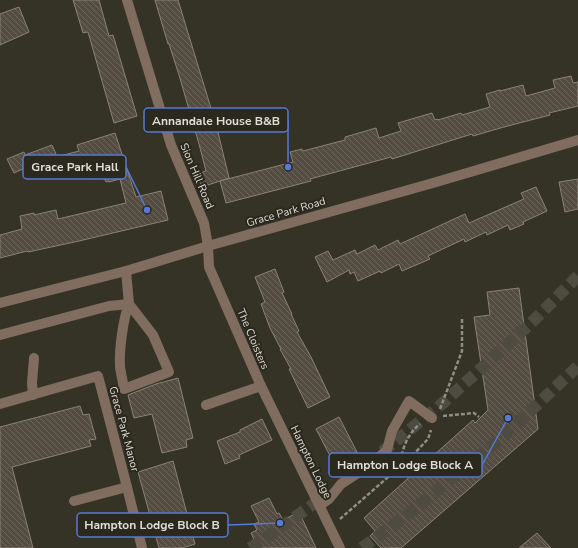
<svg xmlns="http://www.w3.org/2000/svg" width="578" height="548" font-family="'Nunito Sans',sans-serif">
  <defs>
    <pattern id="building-back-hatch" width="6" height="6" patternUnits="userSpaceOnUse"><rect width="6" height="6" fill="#544c41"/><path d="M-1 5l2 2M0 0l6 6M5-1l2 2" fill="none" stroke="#6c655c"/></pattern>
  </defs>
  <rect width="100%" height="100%" fill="#353226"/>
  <g fill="url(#building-back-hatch)" stroke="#8b8277">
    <path d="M73 0H99L109 36 113 35 137 116 114 123 88 32 83 33Z"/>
    <path d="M155 0H178L217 128 229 178 202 187 197 174 206 171 199 144 179 75 169 44H168Z"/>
    <path d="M19 7 29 32 0 45V14Z"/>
    <path d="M571 76 573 83 578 82V106L549 113 550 115 504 127 473 136 472 134 392 159 391 157 310 179 311 181 226 203 220 181 293 162 290 152 302 149 303 151 345 140V137L376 128 379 138 401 131 398 123 432 113 435 120 438 119V120L461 113 462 115 490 107 486 94 500 90V91L523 85 526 96 555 88 553 80Z"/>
    <path d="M115 133 136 197 161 191 168 220 79 241 28 252 27 251 0 258V235L22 229 20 216 34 213V215L56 210 58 219 126 203 120 179 109 182V181L106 182 103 176 93 179 88 165 45 176 41 161 79 151 77 145Z"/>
    <path d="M52 145 56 154 14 173 7 159 24 152 25 155Z"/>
    <path d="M578 179V209L565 212 559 182Z"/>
    <path d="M536 187 547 211 523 222 524 224 510 230 508 225 487 235 486 232 465 242 464 239 428 256 430 259 402 271 399 264 381 273 380 271 358 281 354 272 350 274 349 270 327 282 315 257 328 251 333 260 355 250 357 254 375 245 378 250 398 240 400 244 465 214 469 223 524 199 521 193Z"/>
    <path d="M275 269 284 292 282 293 292 314H291L299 331 297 332 311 357 330 397 308 408 289 369H291L280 349H281L270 328 261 304 265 302 255 277Z"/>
    <path d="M519 288 538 429 401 548H381L370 536 375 531 364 518 473 420 475 423 488 410 474 317 490 315 487 292Z"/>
    <path d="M178 378 193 438 186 440 187 447 162 453 152 414 134 418 128 395 156 384Z"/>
    <path d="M80 406 83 415 89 414 96 439 89 440 91 446 12 467 33 548H0V427Z"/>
    <path d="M339 417 360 458 337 469 316 429Z"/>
    <path d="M262 419 272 440 239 455 240 458 225 464 217 441 240 432V430Z"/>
    <path d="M173 461 195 544 182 548H159L138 472Z"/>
    <path d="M269 498 277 514 279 513 283 520 299 512 316 548H258L251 533 257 530 254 524 259 522 251 506Z"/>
    <path d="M537 533 551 548H519Z"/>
  </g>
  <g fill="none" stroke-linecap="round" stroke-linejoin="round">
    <g stroke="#4e4c40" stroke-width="12" stroke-dasharray="12 6" stroke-linecap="butt">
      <path d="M382 452 443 403 529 325 578 276"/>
      <path d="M250 548 270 535 326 495"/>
      <path d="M362 548 406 516 505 435 578 366"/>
    </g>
    <g stroke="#908d84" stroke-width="2.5" stroke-dasharray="4 2" stroke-linecap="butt">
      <path d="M440 409 462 351V319"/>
      <path d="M443 416 474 413 479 417"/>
      <path d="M400 467C401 451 407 434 420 424"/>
      <path d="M340 519 411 457 428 439 431 430"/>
    </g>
    <g stroke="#806d60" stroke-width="10">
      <path d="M127 0 171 145 204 223 208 246 209 267 261 386 206 405"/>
      <path d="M0 303 126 271 208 246 433 183 578 140"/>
      <path d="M129 304 153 335 169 372 124 389C123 382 121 374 120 367 119 350 123 319 129 304Z"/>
      <path d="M0 335 109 306 129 304 126 271"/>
      <path d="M261 386 340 548"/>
      <path d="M33 395 32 383 34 358"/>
      <path d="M0 404 98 376 127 487"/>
      <path d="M74 501 127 487 142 548"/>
      <path d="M320 505 329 499 341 484 373 463 387 450 392 431 409 401 432 418"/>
    </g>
  </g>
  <g text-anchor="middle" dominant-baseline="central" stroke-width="4" stroke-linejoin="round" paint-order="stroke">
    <g font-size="11" fill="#dfddd6" stroke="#2b281d">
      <text transform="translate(197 176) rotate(67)">Sion Hill Road</text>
      <text transform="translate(286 212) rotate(-16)">Grace Park Road</text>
      <text transform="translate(253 339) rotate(67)">The Cloisters</text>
      <text transform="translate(124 429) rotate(75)">Grace Park Manor</text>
      <text transform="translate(311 462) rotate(64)">Hampton Lodge</text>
    </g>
  </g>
  <path fill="none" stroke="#5779d7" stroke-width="1.5" d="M288 167L288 120M147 210L126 167M508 418L482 465M280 523L228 525"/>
  <g fill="#5779d7" stroke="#2b281d" stroke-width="1.5">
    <circle cx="288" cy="167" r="4"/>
    <circle cx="147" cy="210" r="4"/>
    <circle cx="508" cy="418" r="4"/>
    <circle cx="280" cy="523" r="4"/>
  </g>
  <g fill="#2b281d" stroke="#5779d7" stroke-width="1.5">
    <rect x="144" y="108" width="144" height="24" rx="4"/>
    <rect x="23" y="155" width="103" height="24" rx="4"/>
    <rect x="329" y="453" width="153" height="24" rx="4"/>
    <rect x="77" y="513" width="151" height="24" rx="4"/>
  </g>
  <g font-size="12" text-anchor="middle" font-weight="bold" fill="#dfddd6">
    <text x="216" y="125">Annandale House B&amp;B</text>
    <text x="75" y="171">Grace Park Hall</text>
    <text x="405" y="469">Hampton Lodge Block A</text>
    <text x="152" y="529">Hampton Lodge Block B</text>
  </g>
</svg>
